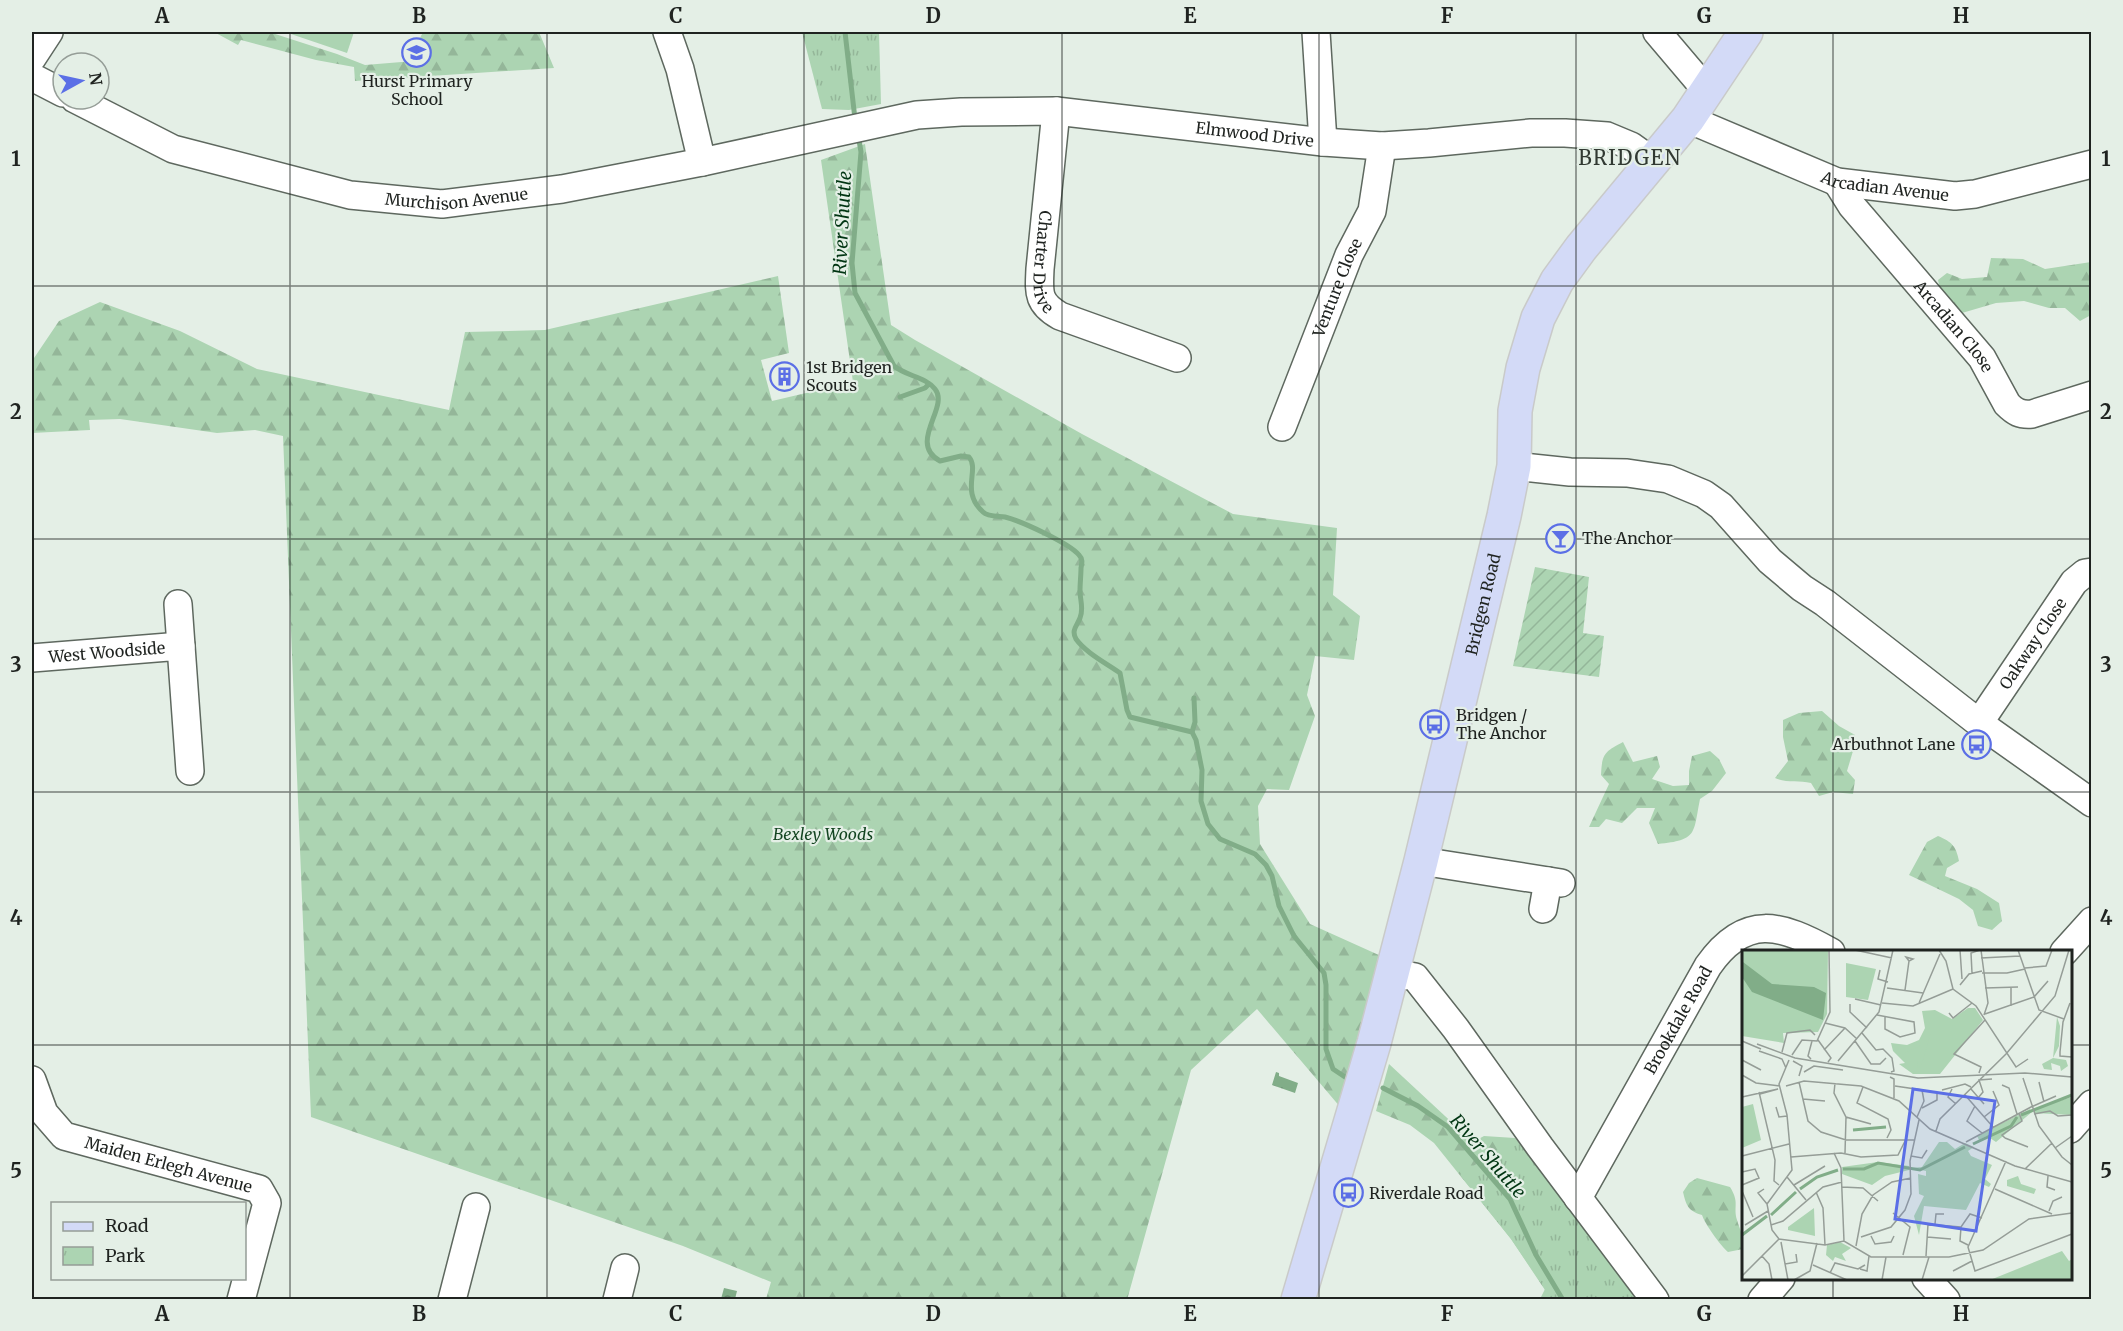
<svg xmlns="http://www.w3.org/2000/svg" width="2123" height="1331" font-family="Merriweather,serif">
  <defs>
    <pattern id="forest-firs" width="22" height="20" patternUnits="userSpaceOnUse" patternTransform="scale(1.5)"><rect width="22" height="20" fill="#acd4b2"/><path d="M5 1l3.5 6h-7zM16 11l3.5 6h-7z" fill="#94b699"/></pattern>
    <pattern id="park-tufts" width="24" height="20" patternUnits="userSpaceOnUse" patternTransform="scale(1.5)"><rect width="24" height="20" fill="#acd4b2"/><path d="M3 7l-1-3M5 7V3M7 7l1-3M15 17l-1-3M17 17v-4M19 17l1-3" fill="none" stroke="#94b699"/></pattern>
    <pattern id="garden-furrows" width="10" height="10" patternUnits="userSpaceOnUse" patternTransform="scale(1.5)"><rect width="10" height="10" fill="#acd4b2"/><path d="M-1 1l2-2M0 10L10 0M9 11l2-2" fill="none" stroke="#94b699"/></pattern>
    <pattern id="water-ripples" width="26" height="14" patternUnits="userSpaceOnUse" patternTransform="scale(1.5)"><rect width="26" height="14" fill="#81ad88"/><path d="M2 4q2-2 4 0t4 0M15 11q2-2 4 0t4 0" fill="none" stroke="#698c6f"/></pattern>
  </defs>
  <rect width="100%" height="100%" fill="#e4efe6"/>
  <path fill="#acd4b2" d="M285 32H354L347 53Z"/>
  <g fill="url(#forest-firs)">
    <path d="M214 32H269L337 54 365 65 426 60 420 38 423 32H539L554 68 355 81 354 67 316 60 241 40 238 45Z"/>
    <path d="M865 144 891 325 915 340 1082 434 1233 514 1337 528 1333 595 1360 616 1354 660 1315 656 1307 695 1315 716 1289 790 1267 789 1258 806 1260 844 1310 924 1381 956 1341 1108 1257 1009 1191 1070 1127 1300 766 1299 771 1282 683 1246 311 1117 283 436 255 430 217 433 120 419 89 420 90 430 32 433V361L59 321 100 302 180 331 257 369 449 410 465 332 545 330 778 276 789 353 761 360 772 401 853 382 821 160Z"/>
    <path d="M1991 258 2023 259 2045 269 2091 262V315L2080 321 2065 308H2049L2024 301 1996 303 1962 313 1940 289 1938 280 1947 273 1962 279 1987 277Z"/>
    <path d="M1822 711 1839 726 1855 735 1853 751 1847 771 1855 780 1853 794 1833 792 1819 796 1811 783C1799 780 1786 783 1775 778L1788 761 1783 737V720L1799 713Z"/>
    <path d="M1623 742 1633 762 1657 756 1660 767 1652 779 1673 786 1689 785V771L1692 756 1710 751 1719 759 1726 773 1712 791 1700 799C1693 834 1698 840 1658 844L1649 823 1655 808H1637L1622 823 1606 819 1599 827H1589L1609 784 1601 775C1602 754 1604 752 1623 742Z"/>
    <path d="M1938 836C1952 842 1956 846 1959 861L1947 868 1945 876 1977 889 1999 903 2002 921 1992 930 1978 926 1973 910 1959 899 1909 875 1927 842Z"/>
    <path d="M1389 1064 1473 1142 1484 1136 1515 1138 1598 1247 1545 1290 1511 1239 1434 1143 1410 1125 1376 1111Z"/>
    <path d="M1697 1178 1730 1187C1740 1203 1733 1206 1737 1220 1741 1233 1744 1236 1743 1249L1728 1252C1720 1245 1705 1224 1702 1215 1688 1211 1686 1205 1683 1192L1689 1183Z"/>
  </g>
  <g fill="url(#park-tufts)">
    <path d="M802 32H879L881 104 849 110 822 109Z"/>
    <path d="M1515 1138 1638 1299H1540L1545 1289 1511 1239 1460 1175Z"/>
  </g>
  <path fill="url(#garden-furrows)" d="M1535 567 1589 577 1583 633 1604 636 1599 677 1513 666Z"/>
  <g fill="url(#water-ripples)">
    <path d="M1276 1072 1279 1073V1076L1298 1083 1295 1093 1272 1085Z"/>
    <path d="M724 1288 737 1291 735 1299H721Z"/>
  </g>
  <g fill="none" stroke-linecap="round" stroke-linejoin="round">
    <g stroke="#81ad88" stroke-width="5">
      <path d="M845 32 855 119"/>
      <path d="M858 134 861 152 852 263 855 293 894 366C906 376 926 377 935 389 950 407 907 443 940 461L961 456 969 457C980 470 960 491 983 512 988 517 998 516 1005 517 1021 521 1069 543 1079 555 1083 559 1082 563 1081 568 1081 575 1080 583 1080 591 1080 600 1084 609 1080 618 1077 626 1071 630 1076 639 1086 653 1106 663 1120 673L1127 710 1130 717 1192 732 1196 740 1202 770 1201 801 1208 824 1220 839 1255 854 1266 865 1272 876 1279 906 1294 936 1324 973 1326 985V1049L1333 1069 1345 1077"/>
      <path d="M900 397 925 388 929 384"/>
      <path d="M1192 732 1195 722 1194 698"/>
      <path d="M1383 1088 1418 1106 1448 1127 1510 1199 1536 1255 1563 1300"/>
    </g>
    <defs>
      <g id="minor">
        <path d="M667 32 680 69 702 162"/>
        <path d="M1316 32 1323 142"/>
        <path d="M1657 32 1707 91"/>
        <path d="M32 58 49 32"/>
        <path d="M32 77 63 93"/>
        <path id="s1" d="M75 99 173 149 350 195 442 204 562 189 702 162 917 115 961 112 1056 111 1323 142 1382 146 1429 143 1531 133H1565L1607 136 1631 146 1652 161"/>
        <path id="s2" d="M1056 111 1040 269C1039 292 1037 303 1060 316L1177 358"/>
        <path id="s3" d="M1688 119 1837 182 1955 196 1975 194 2092 164"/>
        <path id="s4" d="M1837 182 1852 206 1982 358 2007 404C2015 412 2020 415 2032 414L2092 395"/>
        <path id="s5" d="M1282 427 1349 255 1372 211 1382 146"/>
        <path d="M1514 466 1570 472 1627 473 1668 479 1704 494 1721 506 1770 561 1802 588 1825 603 1979 723 2092 803"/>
        <path d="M178 604 181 646"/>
        <path id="s6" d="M32 658 181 646 190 771"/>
        <path id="s7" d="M1979 723 2074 582 2085 573 2092 572"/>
        <path d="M1421 861 1561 883"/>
        <path d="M1543 909 1548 881"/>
        <path d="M2064 952 2092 921"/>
        <path d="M1393 973 1415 977 1456 1029 1540 1147 1655 1300"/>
        <path id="s8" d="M32 1080 44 1113 64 1136 259 1189 267 1203 241 1300"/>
        <path d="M2070 1129 2092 1104"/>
        <path id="s9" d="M1578 1198 1708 966C1745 913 1781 924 1831 952"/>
        <path d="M1926 1278 1946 1300"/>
        <path d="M452 1300 476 1207"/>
        <path d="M617 1300 625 1268"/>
        <path d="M1762 1300 1781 1278"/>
      </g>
      <g id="major">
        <path id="s10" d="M1298 1300 1374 1043 1421 861 1504 516 1514 466 1515 411 1523 368 1538 318 1557 281 1581 248 1688 119 1746 32"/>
      </g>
    </defs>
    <use href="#minor" stroke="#5e685f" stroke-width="30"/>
    <use href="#major" stroke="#c9cac9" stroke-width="36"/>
    <use href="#minor" stroke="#fff" stroke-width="27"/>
    <use href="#major" stroke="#d3daf7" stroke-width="33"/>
  </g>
  <path fill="none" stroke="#1f2320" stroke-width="1.5" stroke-opacity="0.55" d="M290 32V1300M547 32V1300M804 32V1300M1062 32V1300M1319 32V1300M1576 32V1300M1833 32V952M32 286H2092M32 539H2092M32 792H2092M32 1045H1744M2070 1045H2092M1833 1278V1300"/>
  <defs>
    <symbol id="school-ring" viewBox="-11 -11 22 22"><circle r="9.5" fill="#e4efe6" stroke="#5b6fe6" stroke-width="1.5"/><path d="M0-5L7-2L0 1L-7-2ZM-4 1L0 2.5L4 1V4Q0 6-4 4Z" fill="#5b6fe6"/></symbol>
    <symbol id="building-ring" viewBox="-11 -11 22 22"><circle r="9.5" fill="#e4efe6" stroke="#5b6fe6" stroke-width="1.5"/><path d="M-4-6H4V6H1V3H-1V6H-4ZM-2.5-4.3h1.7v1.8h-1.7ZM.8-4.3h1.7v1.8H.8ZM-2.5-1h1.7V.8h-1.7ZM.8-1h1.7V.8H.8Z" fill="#5b6fe6"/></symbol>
    <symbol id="bar-ring" viewBox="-11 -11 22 22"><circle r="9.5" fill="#e4efe6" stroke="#5b6fe6" stroke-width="1.5"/><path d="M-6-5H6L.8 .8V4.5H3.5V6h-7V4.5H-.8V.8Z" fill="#5b6fe6"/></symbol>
    <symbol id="bus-ring" viewBox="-11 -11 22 22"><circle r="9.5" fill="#e4efe6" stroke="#5b6fe6" stroke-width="1.5"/><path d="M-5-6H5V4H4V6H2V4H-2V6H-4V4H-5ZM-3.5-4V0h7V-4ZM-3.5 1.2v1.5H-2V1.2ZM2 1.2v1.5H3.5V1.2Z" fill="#5b6fe6"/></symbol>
  </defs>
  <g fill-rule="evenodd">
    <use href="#school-ring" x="400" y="36" width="33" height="33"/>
    <use href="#building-ring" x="768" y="360" width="33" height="33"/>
    <use href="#bar-ring" x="1544" y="522" width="33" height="33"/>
    <use href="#bus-ring" x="1418" y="708" width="33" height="33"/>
    <use href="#bus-ring" x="1960" y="728" width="33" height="33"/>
    <use href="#bus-ring" x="1332" y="1176" width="33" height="33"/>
  </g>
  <g text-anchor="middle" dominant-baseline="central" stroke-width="4.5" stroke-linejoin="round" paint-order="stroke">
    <g font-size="16" fill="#1f2320" stroke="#e4efe6" text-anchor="start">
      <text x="417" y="81" text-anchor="middle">Hurst Primary<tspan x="417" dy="18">School</tspan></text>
      <text x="806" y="367">1st Bridgen<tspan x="806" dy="18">Scouts</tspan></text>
      <text x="1582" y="538">The Anchor</text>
      <text x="1456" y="715">Bridgen /<tspan x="1456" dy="18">The Anchor</tspan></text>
      <text x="1955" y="744" text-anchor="end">Arbuthnot Lane</text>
      <text x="1369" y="1193">Riverdale Road</text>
    </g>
    <g font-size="16" fill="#1f2320" stroke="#e4efe6">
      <text stroke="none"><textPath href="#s1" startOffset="1208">Elmwood Drive</textPath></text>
      <text stroke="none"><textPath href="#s3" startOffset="210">Arcadian Avenue</textPath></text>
      <text stroke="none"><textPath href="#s1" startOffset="400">Murchison Avenue</textPath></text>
      <text stroke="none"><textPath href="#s2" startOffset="152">Charter Drive</textPath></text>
      <text stroke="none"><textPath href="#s5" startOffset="150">Venture Close</textPath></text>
      <text stroke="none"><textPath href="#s4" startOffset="186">Arcadian Close</textPath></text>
      <text stroke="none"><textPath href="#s10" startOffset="720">Bridgen Road</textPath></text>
      <text stroke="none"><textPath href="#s7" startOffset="96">Oakway Close</textPath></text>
      <text stroke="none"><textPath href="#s6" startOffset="75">West Woodside</textPath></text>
      <text stroke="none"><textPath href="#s9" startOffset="204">Brookdale Road</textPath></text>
      <text stroke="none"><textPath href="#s8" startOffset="174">Maiden Erlegh Avenue</textPath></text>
    </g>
    <g font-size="16" font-style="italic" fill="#134521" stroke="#e4efe6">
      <text x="823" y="834">Bexley Woods</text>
    </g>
    <g font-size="18" font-style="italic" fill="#003512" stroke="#e4efe6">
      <text transform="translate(842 223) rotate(-87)">River Shuttle</text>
      <text transform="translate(1488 1156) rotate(49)">River Shuttle</text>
    </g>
    <g font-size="20" letter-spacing="1.5" fill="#313932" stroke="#e4efe6">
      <text x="1630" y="157">BRIDGEN</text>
    </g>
  </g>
  <g transform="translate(1742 950)">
    <rect width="330" height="330" fill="#e4efe6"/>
    <path d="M226 58H233L241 70 198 124H171L157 114 163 113 151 101 149 93 165 95 177 90 183 78 180 61 193 60 210 69ZM98 292 109 298 100 304 104 311 93 307 91 311 84 305 85 295ZM320 301 327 311 330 309V330H248Z" fill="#acd4b2"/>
    <path d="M189 83 179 116 176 118 175 111 161 104 184 93ZM197 192H205L213 199 223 193 232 197 226 201 229 206 250 215 243 229 249 234 247 237 238 233 224 260 182 256 177 285 172 266 182 246 177 244 176 224 184 226V221L169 218 180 217ZM276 226 279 234 294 239 292 244 265 236V230Z" fill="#acd4b2"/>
    <path d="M0 0H86L85 64 76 82 41 83 42 93 0 86ZM11 154 19 190 0 198V157ZM288 159 290 162 254 192 245 186 237 190 235 186ZM136 212 167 216V220L143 226 130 235 100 224V217ZM72 258 73 286 46 280V277Z" fill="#acd4b2"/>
    <path d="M104 13 134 19 126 50 104 47ZM315 67 318 76 317 96 311 108 324 110 326 116 319 121 318 116 309 113 310 120 302 119 300 114 311 108ZM330 147V165L292 163 291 159Z" fill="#acd4b2"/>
    <path d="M1 12 30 34 72 37 84 43 81 70 10 42 0 27Z" fill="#81ad88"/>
    <path fill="none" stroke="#81ad88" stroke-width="3" d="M279 165 330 145M111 180 144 177M231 194 269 176 275 167M101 219H122L136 213 178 220 223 197M58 239 75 227 96 220M29 265 54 242M0 285 25 266"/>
    <path fill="none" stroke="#959d97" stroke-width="1.5" d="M113 0 150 8M197 0 204 11 211 39 234 56 274 117 286 109M218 0 220 29M239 0 246 53 242 65M276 0 297 60 322 69M239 8 278 6M283 18 304 16 310 0M138 20 136 29 146 32M230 23 229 3 238 0M240 23H265L283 19M218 35 227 24 240 21M145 38 181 43M243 38 276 37M269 38V56M163 40 167 11 171 9 164 7 167 11M113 49 139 55M140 53 171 56 211 39M177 53 198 4M328 53 321 72 318 102V106L330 107M108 54V62L125 78M207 63 211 68 230 53M243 64 292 47 306 31M135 65 172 72 173 83 158 87 143 79V67M83 73 103 78 115 89M120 83 134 100 141 99 150 108 152 121 149 122M76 90 89 108 86 112M0 91 19 99M113 91 129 114H138L144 108M15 94 53 108 176 128 283 123 330 127M82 100 103 78M17 101 40 109 44 118M40 102 45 83 68 80 73 85M50 105 60 90 75 91 88 62 87 0M69 109 66 106 70 91M0 110 19 120M51 111 60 116 57 126M96 111 137 62 151 0M62 122 72 116 101 120M237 123 239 117 212 104 243 70M0 125 14 133 38 136M148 127 152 129V148M281 128 297 176 320 207 330 215M57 132 66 171 79 182 104 190H173M297 132 302 152M93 133 92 143 104 167 129 174M260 135 267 138 275 164M44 136 62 131 119 136 157 151 188 179 273 216 330 232M153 136 180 140 182 151 175 167M121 137 115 153 146 169 149 180 145 188M210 139 206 147 214 154M229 139 242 154M200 140 223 134 229 137M17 142 33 210 32 231 37 235M223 145 251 177M0 147 36 139 18 144M236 148 241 142 237 130 250 129M61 149 83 151M233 156 225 171 240 183M34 157 37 167 45 166M289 157 314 146M180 158 195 150V144M292 164 308 161 316 166 330 165M242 167 257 155 251 141M194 181 198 169 264 104 313 46 327 0M263 188 260 185 280 171 277 163M263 188 286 197M224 192 289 157M313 198 330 186M92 203 99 218 102 291M103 203 104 167M0 206 47 194M169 206 180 208 185 200M49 207 99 203 119 207 156 205 164 189M264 211 226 297 233 321 330 284M283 219 310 193M0 222 13 219 17 228 0 235M306 226 305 237 313 240M45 227 64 250M52 235 83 216M100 237 121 238 136 251M22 239 16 243 25 254M253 239 310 264M0 241 11 267M74 242 81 258 83 295M307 261 311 251 320 247M151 263 168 277 161 305M183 274 219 277 228 264 240 268M193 274 194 264H202M3 275 26 261M29 275 41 271 81 237 100 232M219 277 218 291 226 295M129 286 133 294 149 292 152 286M119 287 149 277 163 260 169 244 168 211 177 170M185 287 209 289M37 289 30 280 25 254 50 220 45 165 37 134 47 110M39 292 46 330M114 296 120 264 131 245 150 232 169 228M20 306 27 314 30 330M184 306 186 274M43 314 55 312 54 304M71 315 105 330M118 319 125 321 127 306M211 321 230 311M88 323 93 313 116 319 123 315M0 326 37 289 83 295 102 291 129 307H207L241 300 287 269 330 263M52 330 68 321 75 293M140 330 144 307M180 330 187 307"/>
    <path fill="#5b6fe6" fill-opacity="0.15" stroke="#5b6fe6" stroke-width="3" d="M171 139 253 151 234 281 153 269Z"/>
    <rect width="330" height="330" fill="none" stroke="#1f2320" stroke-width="3"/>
  </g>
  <rect width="2123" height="1331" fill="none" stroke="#e4efe6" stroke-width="66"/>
  <rect x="51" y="1202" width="195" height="78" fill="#e4efe6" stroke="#959d97" stroke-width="1.5"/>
  <rect x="63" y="1222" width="30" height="9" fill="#d3daf7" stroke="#959d97" stroke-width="1.5"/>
  <text x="105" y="1232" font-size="18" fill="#1f2320">Road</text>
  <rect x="63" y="1247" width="30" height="18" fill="url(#park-tufts)" stroke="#959d97" stroke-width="1.5"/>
  <text x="105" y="1262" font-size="18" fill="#1f2320">Park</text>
  <g transform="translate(81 81) rotate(82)"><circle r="28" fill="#e4efe6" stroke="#959d97" stroke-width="1.5"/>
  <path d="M0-4.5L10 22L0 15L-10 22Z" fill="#5b6fe6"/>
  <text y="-9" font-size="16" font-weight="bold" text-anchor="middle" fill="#1f2320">N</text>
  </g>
  <rect x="33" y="33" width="2057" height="1265" fill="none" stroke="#1f2320" stroke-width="2"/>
  <g font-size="20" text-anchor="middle" font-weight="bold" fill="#1f2320">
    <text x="162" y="23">A</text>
    <text x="419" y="23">B</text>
    <text x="676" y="23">C</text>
    <text x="933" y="23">D</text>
    <text x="1190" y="23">E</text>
    <text x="1447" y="23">F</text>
    <text x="1704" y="23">G</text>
    <text x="1961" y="23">H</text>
    <text x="16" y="166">1</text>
    <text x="2106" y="166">1</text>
    <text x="16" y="419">2</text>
    <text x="2106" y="419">2</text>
    <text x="16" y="672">3</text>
    <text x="2106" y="672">3</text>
    <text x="16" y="925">4</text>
    <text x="2106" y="925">4</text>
    <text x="16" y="1178">5</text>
    <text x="2106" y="1178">5</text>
    <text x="162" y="1321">A</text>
    <text x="419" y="1321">B</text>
    <text x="676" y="1321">C</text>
    <text x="933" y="1321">D</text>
    <text x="1190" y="1321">E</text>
    <text x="1447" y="1321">F</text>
    <text x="1704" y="1321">G</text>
    <text x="1961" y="1321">H</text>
  </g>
</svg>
